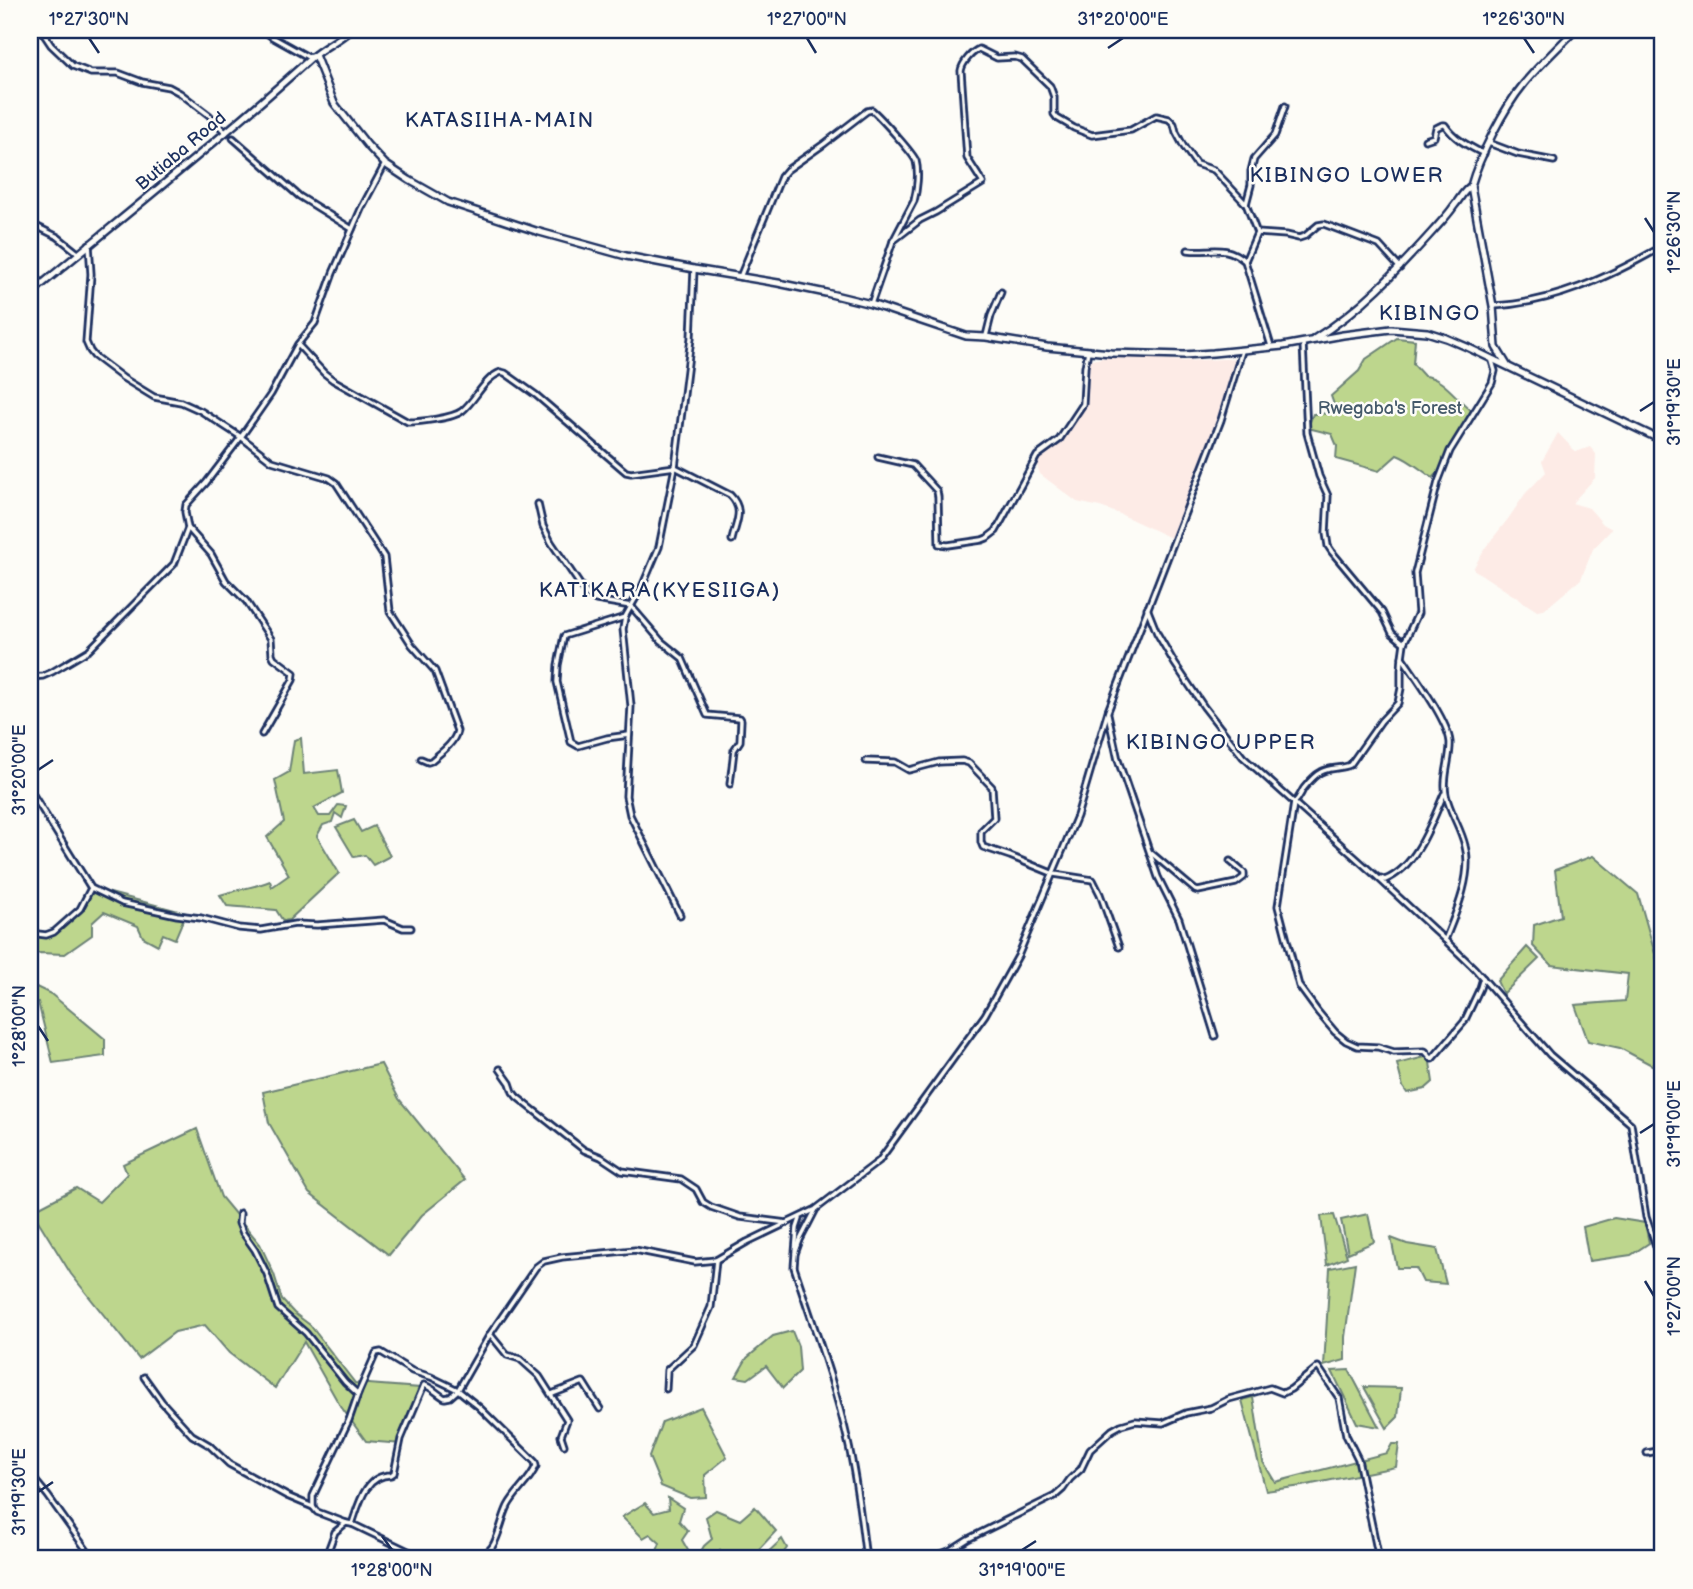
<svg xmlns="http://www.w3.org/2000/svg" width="1693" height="1589" font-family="'Balsamiq Sans',sans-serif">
  <rect width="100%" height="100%" fill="#fdfcf7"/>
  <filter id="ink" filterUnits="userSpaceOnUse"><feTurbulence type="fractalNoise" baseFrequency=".0143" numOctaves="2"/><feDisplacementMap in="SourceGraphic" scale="14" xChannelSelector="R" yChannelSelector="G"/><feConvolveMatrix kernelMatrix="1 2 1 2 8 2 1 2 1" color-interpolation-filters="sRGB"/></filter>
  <g filter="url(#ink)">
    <g fill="#fdebe6">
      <path d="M1111 356 1184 361 1242 358 1173 539 1120 514 1100 507 1077 502 1040 474 1035 459 1058 445 1080 408 1081 385 1087 361Z"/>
      <path d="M1558 433 1576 452 1590 447 1596 454 1595 478 1572 503 1589 508 1603 524 1612 529 1593 549 1581 579 1544 610 1537 611 1473 569 1485 548 1508 519 1525 494 1546 472 1542 461Z"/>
    </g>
    <g fill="#bdd68d" stroke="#6c8276" stroke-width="2">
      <path d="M1397 338 1415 340 1413 364 1424 376C1443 377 1456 399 1471 410L1464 425 1448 448 1443 468 1433 478C1422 471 1409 459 1397 455L1379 471 1336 459 1337 446 1332 434 1308 428 1313 414 1337 413 1331 396 1359 371 1366 359Z"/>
      <path d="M301 738 304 774 338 770 342 793 314 808 319 816H330L338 805 346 806 342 818 335 813 332 822 323 825 317 836 339 873 289 920 283 921 276 910 227 906 220 895C237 889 253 888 270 881L272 887 289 875 267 837 284 822 275 780 289 772 294 740Z"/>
      <path d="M354 820 361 832 374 826 390 856 373 865 365 855 354 857 336 827Z"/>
      <path d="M1593 856 1638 894 1663 982V1041L1660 1055 1663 1063V1071L1620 1048 1588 1041 1575 1005 1625 1001 1628 974 1551 965 1533 946 1534 925 1561 916 1555 870Z"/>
      <path d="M91 888 186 913 175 939 163 934 158 945 143 937 138 926 104 912 92 923V935L65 954 38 953 30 960V931C31 931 40 934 41 935 64 936 81 905 91 888Z"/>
      <path d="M1527 947 1539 959 1503 994 1497 981Z"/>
      <path d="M30 984 51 994 105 1039V1056L53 1063 38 1002 30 1004Z"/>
      <path d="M1429 1056 1433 1082 1425 1089 1407 1093 1403 1087 1397 1064Z"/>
      <path d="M381 1064 399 1099 465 1180 422 1215 389 1255 309 1193 269 1123 263 1092Z"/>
      <path d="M197 1129 221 1197 260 1244 274 1274 282 1300 294 1313 310 1325 355 1383 420 1388 402 1444 366 1441 339 1404 304 1342 275 1388 229 1353 205 1325 175 1332 139 1359 71 1274 32 1211 76 1188 99 1202 127 1174 123 1164Z"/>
      <path d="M1368 1214 1374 1242 1348 1253 1341 1220Z"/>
      <path d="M1334 1215 1347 1257 1327 1265 1321 1216Z"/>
      <path d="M1614 1218 1645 1223 1649 1243 1631 1255 1589 1261 1583 1227Z"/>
      <path d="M1391 1238 1407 1244 1437 1249 1446 1284 1423 1282 1416 1268H1397Z"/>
      <path d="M1355 1263 1345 1337V1360L1324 1366 1330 1268Z"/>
      <path d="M792 1331 798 1346 800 1371 783 1388 766 1366 748 1379 736 1377 747 1358 773 1336Z"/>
      <path d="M1349 1370 1379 1427 1357 1423 1332 1371Z"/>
      <path d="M1364 1387 1401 1388 1398 1417 1387 1428Z"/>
      <path d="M1253 1397 1263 1462 1275 1482 1387 1453 1392 1444H1399L1396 1467 1302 1486 1266 1491 1242 1400Z"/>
      <path d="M701 1407 727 1457 705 1475 706 1497 690 1498 661 1486 649 1457 662 1422Z"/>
      <path d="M668 1498 683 1508 679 1521 688 1531 682 1540 693 1559H660L657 1551 660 1543 650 1534 643 1538 622 1517 645 1503 654 1513 669 1509Z"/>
      <path d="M755 1507 776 1531 759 1549 764 1556 782 1539 787 1548 779 1559H726L720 1550 715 1559H700L697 1558 704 1546 712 1539 706 1517 716 1510 740 1520Z"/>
    </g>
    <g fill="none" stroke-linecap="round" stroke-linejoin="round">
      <defs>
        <g id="street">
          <path d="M41 30 51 45 73 66 91 73H118L142 82 169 87 180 93 209 115 226 133"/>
          <path d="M263 30 272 37 308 57 312 56"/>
          <path d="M233 138 299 196 352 229"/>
          <path d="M1425 140 1434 137 1436 128 1442 125H1445C1455 140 1469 146 1484 154"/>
          <path d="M1489 143 1518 154 1554 161"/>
          <path d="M1246 204 1251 185V171L1254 159 1275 135 1285 106"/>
          <path d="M30 223 58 237 78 253"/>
          <path d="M1257 233 1286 235 1299 238 1305 236 1318 225 1324 224 1379 245 1400 268"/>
          <path d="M893 241 920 220 936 212 983 183 967 158 961 71C962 63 972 52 979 49L997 58 1015 57 1022 59 1050 86 1054 97V114L1057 118 1074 128 1092 135 1131 130 1156 116 1169 119 1174 124 1176 132 1184 147 1196 164 1214 170 1246 204 1257 233 1245 261"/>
          <path d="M89 244 91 274 86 342 90 351 94 356 123 378 154 397 181 402 201 411 241 437 272 461 329 478 336 483 384 557 390 611 412 645 435 671 457 731C454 744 440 753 431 761L428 762 421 759"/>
          <path d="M1188 250C1211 253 1224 243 1245 261L1271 346"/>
          <path d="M740 277 781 177 787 170 824 144 867 111 872 110C879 116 913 153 916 161 919 172 917 190 914 201L893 241 871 304"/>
          <path d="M1493 306C1553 303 1607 278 1658 249L1663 250"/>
          <path d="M986 336 991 316 1001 292"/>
          <path d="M1303 343 1307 433 1319 476 1328 496 1326 533 1328 546 1332 552 1382 612 1392 633 1404 643"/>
          <path d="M298 345 324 373 333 380 408 422C419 422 454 418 462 411 476 400 483 379 501 372L505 373 536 395 626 472 631 473 675 467 730 495C745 510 736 522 732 540"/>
          <path d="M30 423 32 430 30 449"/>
          <path d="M878 457 913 465 937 491 938 497 939 544 948 545 982 540 987 538 996 531 1037 456 1059 440 1083 404 1085 367 1088 351"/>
          <path d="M538 504 543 526 551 542 583 589 589 596 596 600 631 606 661 641 682 658 707 715 740 718 741 720 740 741 734 750 730 784"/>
          <path d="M188 528 211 554 226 581 246 601 271 639 272 654 274 658 294 673 293 680 262 734"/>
          <path d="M1147 608 1157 633 1175 664 1204 707 1243 757 1376 876 1445 940 1474 968 1550 1055 1631 1124 1646 1217 1663 1266"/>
          <path d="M625 617 564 636 558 665 557 682 571 742 578 746 607 738 629 735"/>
          <path d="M1402 657 1401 670V688L1398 703 1381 721 1350 765C1341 769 1330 767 1321 772 1315 775 1308 783 1304 788 1300 794 1300 798 1294 803L1278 906 1299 986 1318 1012 1335 1032 1346 1041 1357 1046 1378 1047 1394 1052 1425 1051 1432 1059 1464 1022 1480 988 1483 978"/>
          <path d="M30 677 43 676 52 672 89 650 174 564 188 528 185 512 186 505 206 483 241 437 271 394 298 344 315 323 333 273 361 209 385 164"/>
          <path d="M1108 714 1118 760 1158 877 1179 919 1215 1036"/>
          <path d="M866 761 895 762 909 770 939 762 962 761 969 763 992 787 994 818 981 831V842L983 847 1010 856 1054 874 1093 880 1100 894 1119 947"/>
          <path d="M30 790 91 888 122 903 177 915 201 918 239 928 261 930 295 924 317 925 384 920 403 928H411"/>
          <path d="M1150 852 1195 890 1198 891 1236 883 1244 877V873L1230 861"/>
          <path d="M1381 878 1385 880C1416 868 1432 822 1444 794"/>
          <path d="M680 915 630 815 626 796 631 706 623 629 625 617 642 587 659 547 675 467 691 338 694 269"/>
          <path d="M30 933 46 935 54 932 80 909 91 888"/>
          <path d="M1445 940C1456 913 1473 874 1465 846 1461 828 1450 813 1446 795 1442 778 1451 759 1450 742 1448 721 1415 676 1402 657L1404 643 1418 613 1415 573 1438 482 1450 451 1492 383 1495 371 1492 361"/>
          <path d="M500 1069 510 1083 513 1092 517 1097 584 1150 601 1157 622 1171 681 1179 696 1189 703 1202 711 1207 740 1217 787 1223"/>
          <path d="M240 1213 239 1223 243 1233 255 1250 267 1274 278 1308 306 1333 345 1382 358 1394"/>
          <path d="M795 1253 797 1228 800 1219"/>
          <path d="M490 1334 507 1355 520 1359 539 1376 567 1420 561 1436 564 1445"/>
          <path d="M144 1377 162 1402 192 1435 209 1445 229 1464 287 1496 313 1507"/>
          <path d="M666 1389 667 1370 694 1345 711 1307 716 1260"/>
          <path d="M552 1394 583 1382 600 1409"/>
          <path d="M1647 1453 1663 1450"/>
          <path d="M30 1474 48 1496 93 1559"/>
          <path d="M346 1523 317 1512 313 1507V1496L349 1420 358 1394 376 1353 381 1352 412 1371 431 1377 458 1390 450 1397 445 1398C437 1394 432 1387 424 1385L401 1439 394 1473 391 1475C365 1475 359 1504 352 1524"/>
          <path d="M325 1559 335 1532 346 1523 352 1524 425 1559"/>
          <path d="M474 1559C479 1556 488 1553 492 1547 499 1537 502 1518 508 1506 516 1491 530 1481 536 1466L535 1462 479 1407 458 1390 490 1334 536 1267 544 1261 562 1257 635 1250 695 1262 716 1260 747 1242 814 1210"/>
          <path d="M866 1559C861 1520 857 1481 848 1442 835 1383 813 1325 794 1267L795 1254 800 1240 816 1209 879 1161 985 1015 1018 956 1077 816 1108 711 1221 420 1242 351"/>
          <path d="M929 1559 949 1551 968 1539 1055 1496 1063 1489 1070 1479 1081 1469 1090 1450 1112 1430 1121 1425 1135 1421 1163 1423 1186 1413 1211 1408 1229 1399 1270 1388 1283 1393 1291 1389 1318 1367 1339 1398 1346 1435 1358 1459 1379 1559"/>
        </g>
        <g id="secondary">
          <path d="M315 55 334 103 368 146 385 164 409 180 448 202 536 231 626 256 694 269 778 283 826 293 871 304 966 336 986 337 1047 347 1111 353 1184 355 1213 353 1283 346 1343 335 1391 329 1427 332 1446 338 1467 347 1663 441"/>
          <path d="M30 294C124 216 220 140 311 58 323 47 338 41 350 30"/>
          <path d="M1314 339C1361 310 1397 271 1433 231 1440 223 1448 215 1454 206 1460 199 1463 191 1471 186"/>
          <path d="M1507 365 1496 347 1493 306 1471 186C1479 157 1504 108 1523 85 1539 65 1558 48 1575 30"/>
        </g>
      </defs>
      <use href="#street" stroke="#1b2f5e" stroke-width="9"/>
      <use href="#secondary" stroke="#1b2f5e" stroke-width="10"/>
      <use href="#street" stroke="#fdfcf7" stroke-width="3.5"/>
      <use href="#secondary" stroke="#fdfcf7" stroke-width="5"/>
    </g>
  </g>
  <path fill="none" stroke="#1b2f5e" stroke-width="2.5" d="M89 38 99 53M807 38 816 53M1524 38 1534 53M1108 48 1123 38M1645 218 1654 232M1640 411 1654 402M38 770 53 760M38 1026 48 1041M1640 1133 1654 1124M1645 1281 1654 1296M38 1492 53 1482M382 1536 392 1550M1022 1550 1036 1541"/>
  <g text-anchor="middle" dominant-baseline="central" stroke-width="5" stroke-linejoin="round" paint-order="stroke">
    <g font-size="18" fill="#1b2f5e" stroke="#fdfcf7">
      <text transform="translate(181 151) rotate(-40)">Butiaba Road</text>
    </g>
    <g font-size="18" fill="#44596a" stroke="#fdfcf7">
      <text x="1390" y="408">Rwegaba's Forest</text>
    </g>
    <g font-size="21" letter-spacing="2" fill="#1b2f5e" stroke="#fdfcf7">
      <text x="500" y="120">KATASIIHA-MAIN</text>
      <text x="1347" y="175">KIBINGO LOWER</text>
      <text x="1430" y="313">KIBINGO</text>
      <text x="660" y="590">KATIKARA(KYESIIGA)</text>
      <text x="1221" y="742">KIBINGO UPPER</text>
    </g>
  </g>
  <rect width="1693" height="1589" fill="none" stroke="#fdfcf7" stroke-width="77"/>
  <rect x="38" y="38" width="1616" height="1512" fill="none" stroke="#1b2f5e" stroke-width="2.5"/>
  <g font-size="18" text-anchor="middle" fill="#1b2f5e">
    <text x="89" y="25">1°27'30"N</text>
    <text x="807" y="25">1°27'00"N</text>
    <text x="1123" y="25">31°20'00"E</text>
    <text x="1524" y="25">1°26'30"N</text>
    <text transform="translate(1674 232) rotate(-90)" y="6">1°26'30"N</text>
    <text transform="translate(1674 402) rotate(-90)" y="6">31°19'30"E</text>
    <text transform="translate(19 770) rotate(-90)" y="6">31°20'00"E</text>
    <text transform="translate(19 1026) rotate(-90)" y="6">1°28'00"N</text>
    <text transform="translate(1674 1124) rotate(-90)" y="6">31°19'00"E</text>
    <text transform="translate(1674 1296) rotate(-90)" y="6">1°27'00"N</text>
    <text transform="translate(19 1492) rotate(-90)" y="6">31°19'30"E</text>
    <text x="392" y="1576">1°28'00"N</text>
    <text x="1022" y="1576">31°19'00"E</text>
  </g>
</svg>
